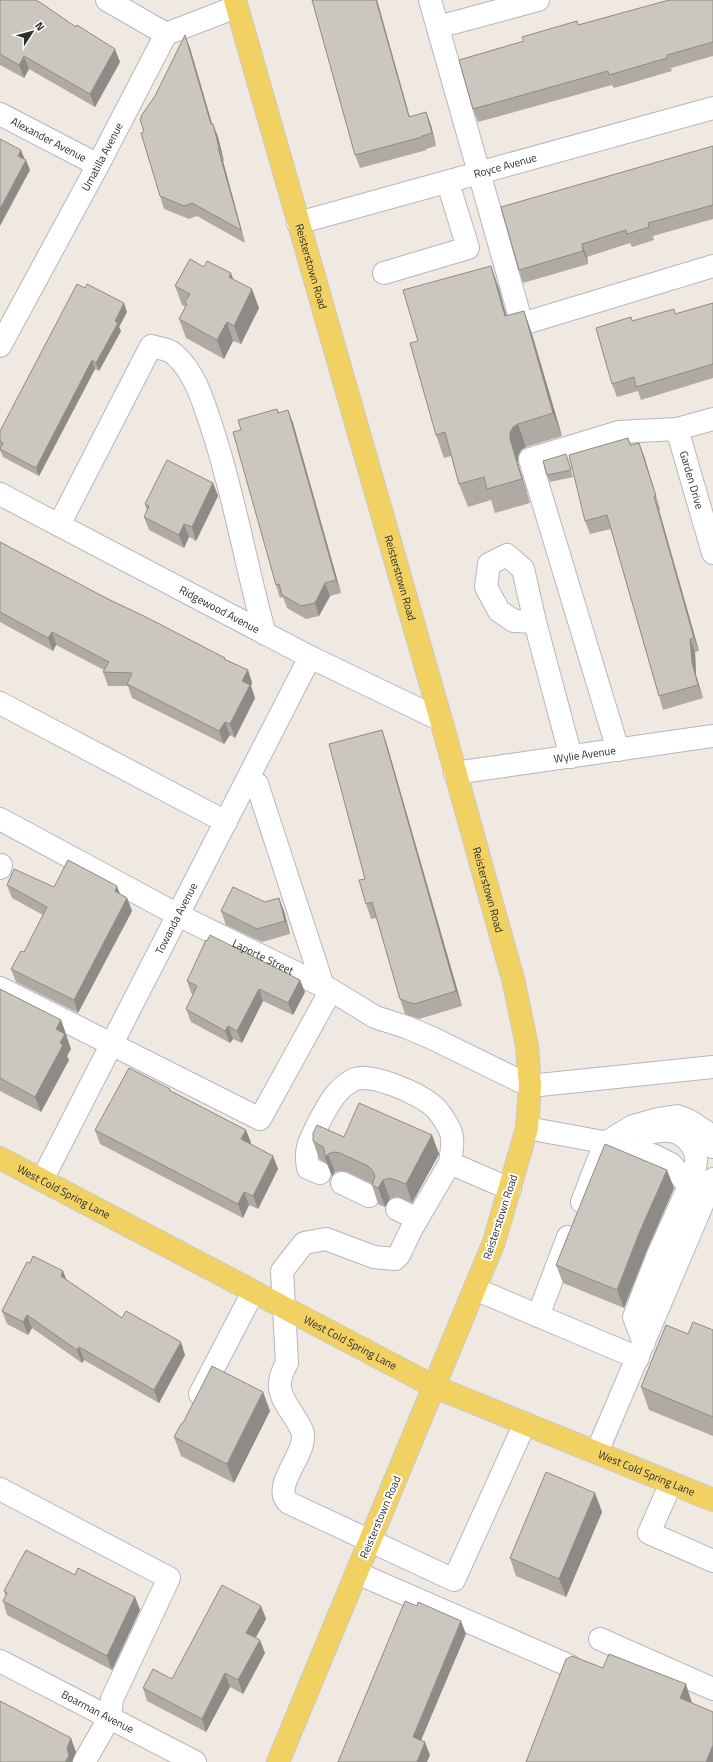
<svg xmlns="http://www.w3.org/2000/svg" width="713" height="1762" font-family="'Titillium Web',sans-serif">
  <rect width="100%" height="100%" fill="#efe9e1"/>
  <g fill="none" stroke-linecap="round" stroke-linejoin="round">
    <defs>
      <g id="minor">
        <path d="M107 0 166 34"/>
        <path d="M430 0 522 324 713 266"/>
        <path d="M438 27 538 0"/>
        <path id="s1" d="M0 114 98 165"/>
        <path id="s2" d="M298 223 713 108"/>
        <path d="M384 273 468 248 448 183"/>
        <path id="s3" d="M0 346 98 165 166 34 236 7"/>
        <path id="s4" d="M677 429 713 553"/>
        <path id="s5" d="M0 494 310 657 441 720"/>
        <path d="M59 525 151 346C158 348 169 349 174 354 196 373 204 404 213 431 235 498 246 567 265 634"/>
        <path d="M535 622 514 621 499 611 486 587 489 564 507 555 523 569 535 622 571 757"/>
        <path d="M0 703 226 822"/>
        <path d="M618 750 530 459 619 432 677 429 713 419"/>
        <path id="s6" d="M455 773 713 736"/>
        <path d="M257 784 323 986"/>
        <path id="s7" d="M0 819 178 915 331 990 375 1017 406 1027 432 1038 530 1086 713 1067"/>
        <path d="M0 868 1 865"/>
        <path d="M0 988 260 1119 331 990"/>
        <path d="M527 1128 625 1146 655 1156 671 1164 689 1186 658 1255 634 1317 644 1343"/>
        <path d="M646 1134C653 1132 662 1130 670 1131 685 1133 697 1147 696 1162 695 1170 691 1178 689 1186"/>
        <path d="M320 1173 308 1168C304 1147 311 1139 319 1122 328 1105 336 1089 353 1080 370 1071 419 1094 432 1105 438 1109 449 1126 451 1133 454 1141 451 1154 450 1163"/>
        <path id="s8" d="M42 1180 310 657"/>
        <path d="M342 1183 369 1196"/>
        <path d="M510 1189 450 1163 412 1228 399 1255 395 1259 374 1257 326 1239 304 1243 282 1271 287 1363C272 1388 283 1399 297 1421 300 1427 304 1432 303 1438 303 1457 271 1488 289 1503L454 1580 525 1423"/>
        <path d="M582 1202 605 1143 633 1126 658 1119 677 1116 688 1120 705 1131 713 1147"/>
        <path d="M397 1209 417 1219"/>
        <path d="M475 1289 638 1358"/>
        <path d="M538 1316 568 1237"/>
        <path d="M200 1394 253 1292"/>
        <path d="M597 1452 713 1179"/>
        <path d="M671 1483 649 1533 713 1561"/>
        <path d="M0 1489 169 1578 112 1699 110 1717 84 1762"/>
        <path d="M357 1573 570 1666"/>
        <path d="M600 1639 713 1689"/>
        <path id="s9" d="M0 1661 195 1762"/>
      </g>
      <g id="major">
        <path id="s10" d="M235 0 441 720 514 983 527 1046 530 1086 527 1128 494 1242 278 1762"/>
        <path id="s11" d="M0 1158 435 1387 713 1500"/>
      </g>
    </defs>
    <use href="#minor" stroke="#b4b7c1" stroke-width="24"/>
    <use href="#major" stroke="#c9c9c9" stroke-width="24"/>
    <use href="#minor" stroke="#fff" stroke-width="22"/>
    <use href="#major" stroke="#f2d163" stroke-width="22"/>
  </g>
  <g fill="#afaba4">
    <path d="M0 0 120 62 95 107 29 69 24 78 0 65Z"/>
    <path d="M312 0H377L410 117 426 112 431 125 436 146 426 149 427 150 360 168 355 155Z"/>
    <path d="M713 0V56L671 68 672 71 614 88 612 85 478 122 473 109 578 25Z"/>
    <path d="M190 48 212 124H213L218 137 224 161H223L245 243 197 216 189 219 164 209 160 196 144 132Z"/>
    <path d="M713 146V219L653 236 654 240 632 247 630 243 587 257 588 264 523 283 519 270Z"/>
    <path d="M491 266 499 289 506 316 524 311 532 334 562 436 526 447 521 450 518 456V463L530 503 495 513 491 500 468 507 459 484 451 456 444 458 436 435 418 341Z"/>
    <path d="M204 267 233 279 259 308 241 344 233 341 224 359 186 338 179 319 186 307 182 305 175 286Z"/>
    <path d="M713 303V378L641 400 638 391 617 397 612 384 632 321 676 314Z"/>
    <path d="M127 312 119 327 121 331 99 371 95 369 39 476 3 457 0 450V431Z"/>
    <path d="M277 409 279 413 288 410 293 423 341 593 330 596 319 616 306 619 287 608 283 597 280 598 276 585 241 430Z"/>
    <path d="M628 438 631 445 639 443 644 456 660 509 659 510 699 651 695 652 696 675 703 698 663 710 659 696 611 529 590 534 585 521Z"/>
    <path d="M566 454 573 477 550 482 547 475Z"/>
    <path d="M213 483 218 496 196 541 189 537 184 548 149 530 144 517 147 511 145 504Z"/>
    <path d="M0 542 108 599 225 658 226 660 248 670 252 683 251 686 255 698 235 738 230 735 224 744 132 698 128 686H108L103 672 104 670 56 645 53 651 0 622Z"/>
    <path d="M382 730 387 745 462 1006 419 1019 405 1014 400 999 377 918 371 919 366 904 365 879Z"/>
    <path d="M7 885 54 887 121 895 127 898 132 911 78 1013 16 982 11 969 24 952 43 915 12 898Z"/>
    <path d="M221 911H284L290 934 262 942 226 925Z"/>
    <path d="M300 980 305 992 293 1015 263 1001 242 1043 233 1039 230 1043 191 1022 186 1009 193 994 191 993 187 981Z"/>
    <path d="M0 989 61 1020 67 1036H66L71 1049 67 1056 69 1060 41 1112 0 1091Z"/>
    <path d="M170 1089V1091L246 1130 251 1143 250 1144 273 1156 278 1169 258 1209 249 1205 243 1218 100 1144 95 1130Z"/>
    <path d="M432 1135 439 1154 412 1203 397 1197 390 1199 385 1207 378 1204 372 1185V1184L347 1172 341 1171 335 1172 332 1176 327 1164 319 1159 313 1141 344 1137Z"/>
    <path d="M674 1188 647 1250 624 1308 563 1283 556 1265Z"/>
    <path d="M30 1263 63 1271 66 1280 122 1318 185 1355 159 1403 84 1360 82 1363 32 1328 28 1335 7 1324 2 1311Z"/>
    <path d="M713 1330V1436L649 1410 641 1387 688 1334Z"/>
    <path d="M263 1392 270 1411 234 1483 181 1456 174 1437 184 1421Z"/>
    <path d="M595 1493 602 1512 566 1597 516 1576 510 1558Z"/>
    <path d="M75 1575 135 1597 140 1610 112 1670 7 1615 3 1601 6 1596 4 1591Z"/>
    <path d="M261 1606 266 1619 256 1637 265 1653 243 1694 230 1687 206 1732 147 1701 143 1688 172 1679Z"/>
  </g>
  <g fill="#8e8b86">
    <path d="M376 0H377L413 130 409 117Z"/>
    <path d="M185 35 190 48 216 137 211 124Z"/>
    <path d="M115 49 120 62 95 107 90 94Z"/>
    <path d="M24 56 29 69 24 78 19 65Z"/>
    <path d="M426 112 431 125 436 146 432 133Z"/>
    <path d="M213 124 218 137 224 161 219 148Z"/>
    <path d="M218 148 223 161 245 243 241 230Z"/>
    <path d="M21 150 25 160 18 156Z"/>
    <path d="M26 160 30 170 0 226V209Z"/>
    <path d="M582 244 587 257 588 264 583 251Z"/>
    <path d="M491 266 499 289 513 339 505 316Z"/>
    <path d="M231 273 238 292 229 277Z"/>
    <path d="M252 289 259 308 241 344 234 326Z"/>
    <path d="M124 303 127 312 119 327 121 331 99 371 96 363 115 321Z"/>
    <path d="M524 311 532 334 562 436 553 413Z"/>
    <path d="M227 322 233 341 224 359 217 340Z"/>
    <path d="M92 360 95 369 39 476 36 468Z"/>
    <path d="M288 410 293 423 341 593 336 580Z"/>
    <path d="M518 424 526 447 521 450 518 456V463L530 503 522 479 510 439V433L513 427Z"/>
    <path d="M639 443 644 456 660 509 656 496Z"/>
    <path d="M213 483 218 496 196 541 192 527Z"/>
    <path d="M654 496 659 510 699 651 694 638Z"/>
    <path d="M184 524 189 537 184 548 179 535Z"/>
    <path d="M325 583 330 596 319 616 315 603Z"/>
    <path d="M52 632 56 645 53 651 48 638Z"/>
    <path d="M690 639 695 652 696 675 703 698 698 685 692 662Z"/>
    <path d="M248 670 252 683 251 686 255 698 235 738 230 724 242 681Z"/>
    <path d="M225 722 230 735 224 744 219 731Z"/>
    <path d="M382 730 387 745 462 1006 456 991Z"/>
    <path d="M117 886 122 899 115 891Z"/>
    <path d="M127 898 132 911 78 1013 74 1000Z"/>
    <path d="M279 898 284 911 290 934 285 921Z"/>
    <path d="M300 980 305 992 293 1015 288 1003Z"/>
    <path d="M259 989 263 1001 242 1043 237 1031Z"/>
    <path d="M61 1020 71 1049 67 1056 69 1060 41 1112 35 1097 56 1029Z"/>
    <path d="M228 1026 233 1039 230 1043 225 1031Z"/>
    <path d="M246 1130 251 1143 246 1152 241 1139Z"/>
    <path d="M432 1135 439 1154 412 1203 406 1184Z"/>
    <path d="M328 1154 335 1172 332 1176 325 1158Z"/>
    <path d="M273 1156 278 1169 258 1209 253 1196Z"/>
    <path d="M667 1170 674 1188 647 1250 624 1308 617 1290 640 1231Z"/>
    <path d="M383 1180 390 1199 385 1207 378 1188Z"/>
    <path d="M244 1192 249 1205 243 1218 238 1204Z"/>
    <path d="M63 1271 68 1284 61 1276Z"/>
    <path d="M27 1315 32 1328 28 1335 23 1322Z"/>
    <path d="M181 1342 185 1355 159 1403 154 1390Z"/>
    <path d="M79 1347 84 1360 82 1363 77 1350Z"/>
    <path d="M263 1392 270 1411 234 1483 227 1464Z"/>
    <path d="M595 1493 602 1512 566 1597 559 1579Z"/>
    <path d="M135 1597 140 1610 112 1670 107 1656Z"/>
    <path d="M261 1606 266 1619 251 1646 246 1633Z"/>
    <path d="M461 1621 466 1634 417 1750 413 1737Z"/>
    <path d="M260 1640 265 1653 243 1694 238 1680Z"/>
    <path d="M225 1673 230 1687 206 1732 202 1719Z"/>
    <path d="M686 1684 692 1703 687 1717 680 1698Z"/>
    <path d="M71 1738 76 1752 72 1762H65L67 1748Z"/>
    <path d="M425 1742 430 1755 427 1762H417Z"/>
    <path d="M713 1745V1762H706Z"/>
  </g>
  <g fill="#cbc7bf" stroke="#8e8b86">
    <path d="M0 0H36L44 5 76 27 77 25 115 49 90 94 24 56 19 65 0 54Z"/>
    <path d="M312 0H376L409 117 426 112 432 133 422 136V137L355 155Z"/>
    <path d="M669 0H713V42L667 55V58L609 75 608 71 473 109 459 60 524 41 522 37 577 21 578 25Z"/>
    <path d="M185 35 211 124H213L219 148H218L241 230 192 203 184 206 160 196 141 133 144 132 140 119 142 118 141 116 155 96Z"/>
    <path d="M0 139 21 150 18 156 26 160 0 209Z"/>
    <path d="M713 146V205L648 223 649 227 627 234 626 230 582 244 583 251 519 270 501 207Z"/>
    <path d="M190 259 204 267 207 261 231 273 229 277 252 289 234 326 227 322 217 340 179 319 187 304 185 302 190 294 175 286Z"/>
    <path d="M491 266 505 316 524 311 553 413 518 424 513 427 510 433V439L522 479 487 489 484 477 459 484 445 432 436 435 410 343 418 341 403 290Z"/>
    <path d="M77 284 85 288 87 284 124 303 115 321 118 323 96 363 92 360 36 468 0 449 3 443 0 441V431Z"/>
    <path d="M713 303V364L636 387 634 377 612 384 596 328 631 317 632 321 674 309 675 314Z"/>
    <path d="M277 409 278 413 288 410 336 580 325 583 315 603 301 606 282 595 279 584 276 585 233 432 241 430 238 420Z"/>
    <path d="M628 438 630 445 639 443 656 496H654L694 638 690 639 692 662 698 685 659 696 607 515 585 521 569 455Z"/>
    <path d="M566 454 571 470 547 475 543 461Z"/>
    <path d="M167 460 213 483 192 527 184 524 179 535 144 517 149 506 145 504Z"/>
    <path d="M0 542 108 599 146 617 225 658 224 659 248 670 242 681 250 685 230 724 225 722 219 731 127 684 132 673 103 672 109 662 52 632 48 638 0 612Z"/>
    <path d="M382 730 456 991 414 1004 400 999 372 902 366 904 359 880 365 879 329 744Z"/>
    <path d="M68 860 117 886 115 891 127 898 74 1000 11 969 21 951 24 952 47 907 7 885 14 869 54 887Z"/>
    <path d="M233 887 265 902 279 898 285 921 257 929 221 911Z"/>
    <path d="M210 935 300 980 288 1003 259 989 237 1031 228 1026 225 1031 186 1009 197 986 187 981 206 940 207 941Z"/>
    <path d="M0 989 61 1020 56 1029 65 1034 60 1043 63 1045 35 1097 0 1078Z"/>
    <path d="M129 1068 170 1089 169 1090 246 1130 241 1139 273 1156 253 1196 244 1192 238 1204 95 1130Z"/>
    <path d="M359 1103 432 1135 406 1184 390 1178 383 1180 378 1188 372 1185 375 1176 372 1170 368 1166 340 1153 334 1152 328 1154 325 1158V1152L323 1147 313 1141V1133L317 1125 344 1137Z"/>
    <path d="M605 1144 667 1170 640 1231 617 1290 556 1265Z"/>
    <path d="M33 1256 63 1271 61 1276 122 1318 126 1311 181 1342 154 1390 79 1347 77 1350 27 1315 23 1322 2 1311 27 1262 30 1263Z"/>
    <path d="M693 1322 713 1330V1417L641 1387 666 1325 688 1334Z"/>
    <path d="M212 1366 263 1392 227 1464 174 1437 180 1426 184 1421Z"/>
    <path d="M546 1472 595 1493 559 1579 510 1558Z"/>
    <path d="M26 1550 75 1575 78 1568 135 1597 107 1656 3 1601 7 1593 4 1591Z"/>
    <path d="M222 1585 261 1606 246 1633 260 1640 238 1680 225 1673 202 1719 143 1688 153 1669 172 1679Z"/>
    <path d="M405 1601 417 1606 418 1602 461 1621 413 1737 425 1742 417 1762H338Z"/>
    <path d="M609 1654 686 1684 680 1698 713 1712V1745L706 1762H526L566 1659 572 1656 603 1668Z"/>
    <path d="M0 1701 71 1738 67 1748 69 1756 65 1762H0Z"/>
  </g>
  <g text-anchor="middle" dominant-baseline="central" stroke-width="4" stroke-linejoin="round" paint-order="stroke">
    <g font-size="11" fill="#2e2e2e" stroke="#fff">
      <text stroke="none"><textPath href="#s1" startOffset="55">Alexander Avenue</textPath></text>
      <text stroke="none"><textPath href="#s3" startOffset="215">Umatilla Avenue</textPath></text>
      <text stroke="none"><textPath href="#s2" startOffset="215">Royce Avenue</textPath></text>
      <text stroke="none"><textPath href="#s10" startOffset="277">Reisterstown Road</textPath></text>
      <text stroke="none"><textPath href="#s4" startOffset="53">Garden Drive</textPath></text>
      <text stroke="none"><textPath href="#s10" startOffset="601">Reisterstown Road</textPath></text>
      <text stroke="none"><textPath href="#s5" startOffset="248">Ridgewood Avenue</textPath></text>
      <text stroke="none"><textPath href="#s6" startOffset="131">Wylie Avenue</textPath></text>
      <text stroke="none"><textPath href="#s10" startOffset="925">Reisterstown Road</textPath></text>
      <text stroke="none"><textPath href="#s8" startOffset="294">Towanda Avenue</textPath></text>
      <text stroke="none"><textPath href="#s7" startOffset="297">Laporte Street</textPath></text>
      <text stroke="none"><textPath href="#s11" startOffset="72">West Cold Spring Lane</textPath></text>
      <text transform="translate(500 1217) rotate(-72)">Reisterstown Road</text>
      <text stroke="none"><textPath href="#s11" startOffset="396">West Cold Spring Lane</textPath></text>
      <text stroke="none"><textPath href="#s11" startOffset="720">West Cold Spring Lane</textPath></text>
      <text transform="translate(380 1517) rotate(-67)">Reisterstown Road</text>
      <text stroke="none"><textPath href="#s9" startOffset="110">Boarman Avenue</textPath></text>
    </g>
  </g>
  <g transform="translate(32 32) rotate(54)" stroke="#ffffff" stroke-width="3" paint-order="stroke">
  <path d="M0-3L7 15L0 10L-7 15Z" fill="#2e2e2e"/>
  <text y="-6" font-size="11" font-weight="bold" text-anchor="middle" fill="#2e2e2e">N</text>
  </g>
</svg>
